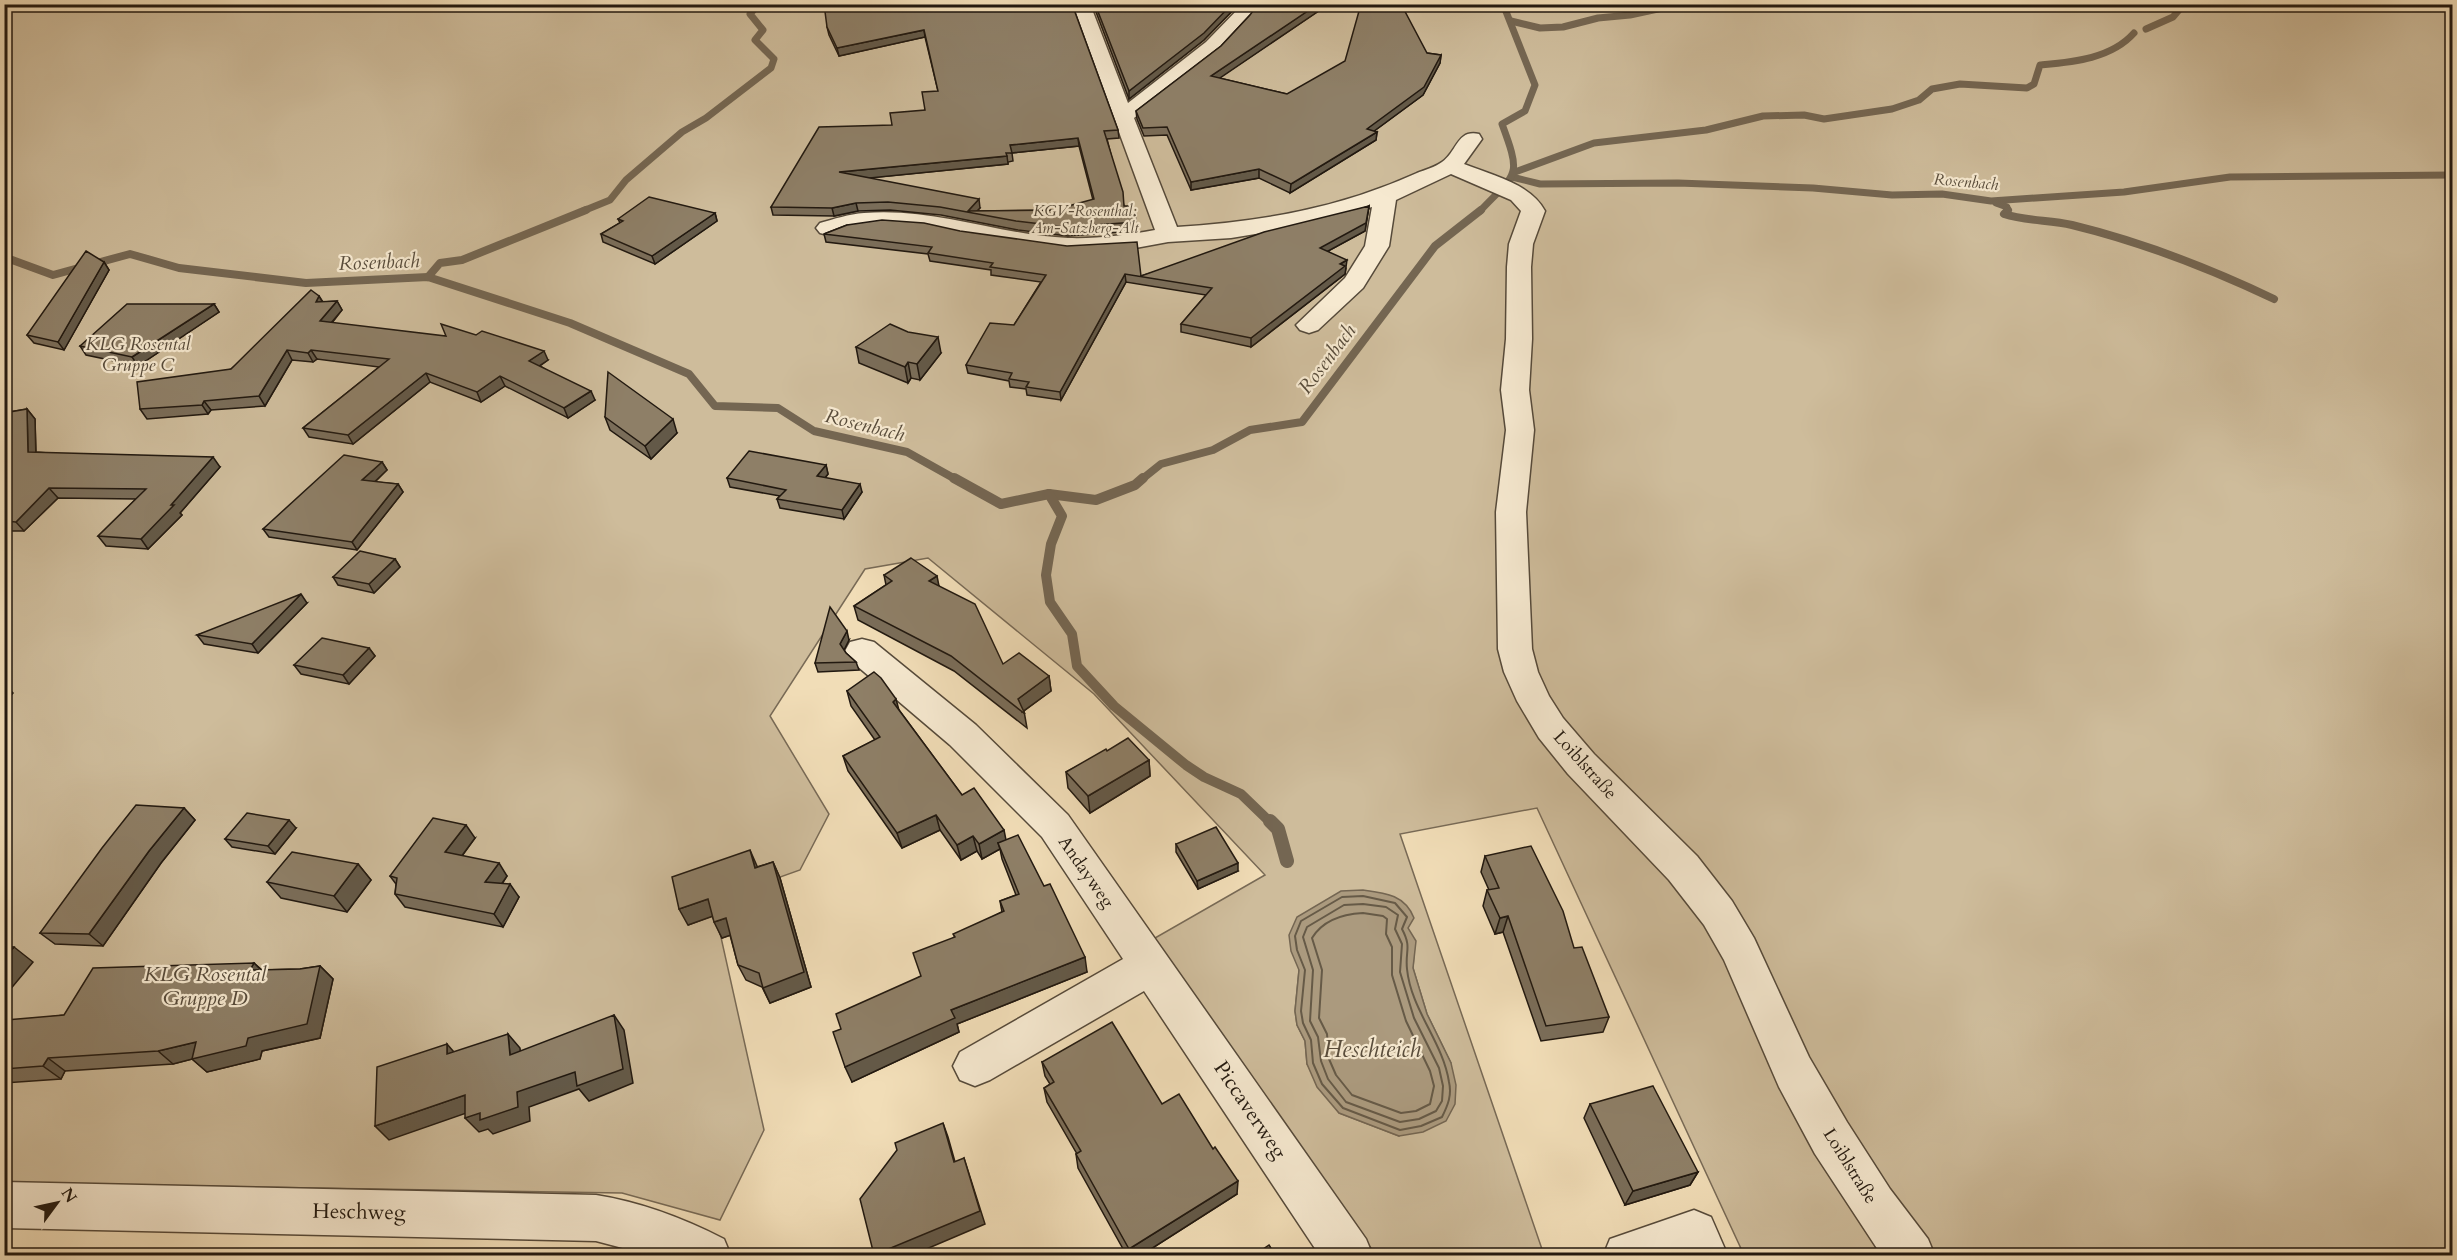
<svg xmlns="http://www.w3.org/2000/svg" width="2457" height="1260" font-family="Cardo,serif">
  <rect width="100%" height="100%" fill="#f1ddb7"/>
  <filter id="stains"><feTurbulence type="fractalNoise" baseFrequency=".00333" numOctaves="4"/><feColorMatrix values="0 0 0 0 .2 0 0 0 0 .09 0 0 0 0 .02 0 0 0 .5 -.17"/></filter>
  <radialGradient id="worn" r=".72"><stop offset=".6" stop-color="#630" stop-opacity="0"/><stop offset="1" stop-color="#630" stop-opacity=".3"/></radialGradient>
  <path fill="#cebc9b" stroke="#786a56" stroke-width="1.5" fill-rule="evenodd" d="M5 5H2452V1255H1744L1537 808 1400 834 1544 1255H1376L1148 942 1265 875 1094 694 928 558 865 569 770 716 829 814 800 870 738 892 716 915 764 1130 720 1220 622 1193 5 1183ZM1415 941 1413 968 1427 1014 1451 1063 1399 1136 1339 1113 1307 1064 1305 1041 1297 1025 1295 1011 1299 970Z"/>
  <path fill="#ab9a7e" stroke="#746652" stroke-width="1.5" d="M1363 890C1386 893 1405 895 1414 918L1408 928 1416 941 1413 968 1427 1014 1451 1063 1456 1085 1455 1104 1446 1121 1423 1132 1399 1136 1339 1113 1317 1087 1307 1064 1305 1041 1297 1025 1295 1011 1299 970 1291 951 1289 935 1297 917 1341 891Z"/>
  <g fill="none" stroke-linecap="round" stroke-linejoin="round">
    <g stroke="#665a47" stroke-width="2">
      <path d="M1363 896 1395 903 1407 917 1402 929C1412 948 1405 950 1407 969 1411 1010 1443 1042 1449 1082 1452 1095 1448 1105 1442 1117L1421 1126 1400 1130 1343 1108 1322 1084 1313 1063 1311 1040 1303 1023 1301 1011 1305 970 1297 950 1295 936 1301 921 1342 897Z"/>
      <path d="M1363 904 1386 907 1398 915 1395 929 1402 944 1400 972 1414 1018 1439 1068 1443 1086 1442 1101 1436 1111 1419 1119 1400 1122 1346 1102 1328 1079 1321 1061 1318 1037 1310 1021 1313 970 1303 937 1307 927 1344 905Z"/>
      <path d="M1363 913 1383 916 1387 919 1386 934 1392 947V975L1406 1021 1430 1071 1434 1086 1430 1104 1416 1111 1401 1113 1352 1095 1336 1075 1329 1059 1327 1034 1319 1018 1322 970 1312 938C1323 920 1343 914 1363 913Z"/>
    </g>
    <g stroke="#746652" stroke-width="7">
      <path d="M1511 21 1540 28 1563 27 1598 18 1630 15 1667 7"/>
      <path d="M2146 29 2173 17 2184 4"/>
      <path d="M1515 172 1594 143 1706 130 1763 116 1804 115 1824 119 1892 109 1919 100 1932 89 1960 84 2027 88 2034 84 2040 65C2072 62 2111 59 2134 33"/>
      <path d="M1512 177 1540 184 1678 183 1813 188 1892 195 1942 194 1991 201 2124 192 2230 177 2452 175"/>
      <path d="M1996 203 2007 207V211"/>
      <path d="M583 211 610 200 626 180 682 132 706 118 771 68 774 59 755 40 763 30 750 14 759 4"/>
      <path d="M1480 211C1517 172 1522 178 1502 124L1525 111 1535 85 1503 4"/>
    </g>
    <g stroke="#746652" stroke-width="8">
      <path d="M2008 210 2004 214C2026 221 2049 220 2072 225 2142 242 2209 268 2274 299"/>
      <path d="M4 257 53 275 130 254 179 268 306 283 428 277 570 323 689 374 715 406 778 408 814 431 907 452 957 480"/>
      <path d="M428 277 440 263 462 260 586 210"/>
      <path d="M1141 480 1161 464 1213 450 1250 430 1302 422 1435 246 1481 210"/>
    </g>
    <g stroke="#746652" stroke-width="10">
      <path d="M954 478 1001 504 1049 494 1096 500 1135 485 1143 478"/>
      <path d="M1049 494 1062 516 1051 544 1046 575 1050 602 1072 634 1077 666 1114 706 1186 765 1204 777 1241 794 1271 823"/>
    </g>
    <path stroke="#746652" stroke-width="14" d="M1270 821 1278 829 1287 861"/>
    <defs>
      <g id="minor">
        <path d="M1072 4H1090L1128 103 1206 42 1243 4H1261C1230 52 1179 84 1134 118L1177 227C1261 222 1340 208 1417 173 1425 170 1435 167 1442 162 1457 152 1457 129 1479 134L1482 139 1464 164C1491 175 1530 183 1545 211L1533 244 1531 267 1532 339 1529 390 1534 430 1526 512 1532 649 1538 672 1549 696 1563 718 1594 754 1697 856 1732 901 1754 938 1809 1057 1847 1122 1890 1189 1928 1239 1935 1256H1882L1815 1154 1779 1087 1724 960 1704 925 1669 880 1568 774 1539 738 1517 701 1504 672 1498 649 1496 512 1506 430 1501 390 1506 339 1507 267 1509 244 1521 211 1511 200 1451 174 1396 200 1389 246 1363 288 1318 330 1309 333 1300 330 1296 325 1345 278 1365 246 1372 207 1310 225 1231 238 1168 242 1130 249 1068 252 962 237 926 229 884 226 862 227 828 235 820 233 816 228 820 223C834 219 849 214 864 213 933 207 1000 235 1068 238 1096 239 1127 235 1155 230Z"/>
        <path d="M862 639 874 642 976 725 1068 815 1366 1239 1373 1256H1320L1144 991 990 1080 975 1086 960 1080 953 1066 960 1052 1123 959 1042 837 950 745 850 660 845 651 850 642Z"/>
        <path d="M4 1182 596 1195C641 1202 683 1218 724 1239L731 1256H653L596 1241 4 1228Z"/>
        <path d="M1694 1210 1711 1217 1728 1256H1603L1610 1239Z"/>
      </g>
    </defs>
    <use href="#minor" stroke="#564a3a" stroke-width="3"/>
    <use href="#minor" fill="#f6e9d0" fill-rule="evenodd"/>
  </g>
  <g fill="#7a6d59" stroke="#221910" stroke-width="1.5" fill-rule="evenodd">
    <path d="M1072 4 1118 130 1119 138 1107 139 1124 206 1130 214 1135 213 1136 231 1068 236 1018 230 941 215 890 210 858 211 834 216 773 215 771 207 892 125 925 110 938 91 925 37 839 56 829 35 827 27ZM1079 146 1093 200 1064 210 977 211 980 208 868 178 1008 164V162L1013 161 1012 153Z"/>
    <path d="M1093 4H1239L1204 40 1129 99Z"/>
    <path d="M1329 4 1219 78 1287 94 1427 53 1441 55 1440 63 1423 95 1374 131 1377 132 1376 140 1290 193 1259 178 1191 190 1167 135 1144 136 1137 119 1136 111 1221 46 1250 15Z"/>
    <path d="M1369 206 1365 231 1328 251 1346 268 1345 274 1251 347 1181 332V324L1206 295 1126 282 1061 400 1027 395 1026 389 1010 387 1009 381 968 373 966 365 1014 325 1041 282 991 275V270L930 261 928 254 826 242 824 234 847 225 1141 276Z"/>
    <path d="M715 213 717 221 655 264 603 242 601 234 620 223 618 219Z"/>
    <path d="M104 262 109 270 64 350 34 343 27 335Z"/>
    <path d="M319 296 323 302 337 301 342 310 332 323 548 360 540 366 595 400 568 418 505 386 481 402 430 382 353 444 309 437 303 428 379 367 317 359 313 362 292 360 265 406 211 410 208 414 147 419 140 409 231 369Z"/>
    <path d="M214 304 219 312 138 366 86 355 80 346Z"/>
    <path d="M856 347 941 353 920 380 911 378 908 383 859 363Z"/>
    <path d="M27 409 35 419 36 452 220 467 180 513 182 515 148 549 106 546 98 536 136 499 58 498 24 531H4V413Z"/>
    <path d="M605 417 677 433 651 459 610 430Z"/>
    <path d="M382 462 387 470 375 482 398 484 403 492 357 550 269 537 263 529Z"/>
    <path d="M826 465 828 474 825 478 862 492 844 519 780 508 777 499 780 496 730 487 727 478Z"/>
    <path d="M395 559 400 567 374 593 338 585 333 577Z"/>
    <path d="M884 575 939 586 1003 664 1049 676 1051 691 1024 711 1027 728 954 671 858 620 854 606 886 585Z"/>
    <path d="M307 603 258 653 204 644 197 635Z"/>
    <path d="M849 640 844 650 846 653 856 662 859 670 818 672 815 663Z"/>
    <path d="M369 648 375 656 349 684 301 674 294 665Z"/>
    <path d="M847 691 899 710 962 795 1006 840 1087 972 957 1024 959 1032 852 1082 841 1029 921 976 954 937 1002 912 1000 901 1016 895 1002 859 1000 849 982 859 977 851 961 860 940 830 902 848 848 771 843 756 875 740 851 706Z"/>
    <path d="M1107 751 1149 760 1150 776 1090 813 1068 788 1066 772Z"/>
    <path d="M184 808 195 820 161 863 103 946 55 944 40 933Z"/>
    <path d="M296 828 275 854 232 847 225 839Z"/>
    <path d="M475 838 462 856 507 876 502 884 519 897 503 927 405 907 395 894 396 884 390 876Z"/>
    <path d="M1176 844 1238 871 1198 889 1176 852Z"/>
    <path d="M1485 856 1574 948 1609 1017 1603 1032 1541 1041 1503 932 1495 934 1483 906 1487 890H1489L1481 872Z"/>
    <path d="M773 862 780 878 811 987 770 1003 762 987 746 980 738 965 730 935 722 938 712 916 688 925 757 867Z"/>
    <path d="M358 864 371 880 347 912 281 898 267 882Z"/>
    <path d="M254 963 262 970 300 969 320 966 333 979 320 1038 262 1051 260 1059 207 1072 192 1059 173 1064 65 1071 61 1079 4 1083V1023L64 1015Z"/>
    <path d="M1042 1062 1162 1104 1237 1194 1140 1256H1127L1078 1168 1076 1154H1077L1047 1102 1044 1088 1050 1084 1045 1076Z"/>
    <path d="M1590 1104 1698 1172 1690 1185 1625 1205 1584 1118Z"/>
  </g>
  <g fill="#635948" stroke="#221910" stroke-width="1.5">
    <path d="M1232 4H1239L1204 40 1129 99V91Z"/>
    <path d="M1318 4H1329L1211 84V76Z"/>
    <path d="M924 30 925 37 839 56 837 48Z"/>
    <path d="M1441 55 1440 63 1423 95 1366 137 1367 129Z"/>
    <path d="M1377 132 1376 140 1290 193 1291 184Z"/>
    <path d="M1078 138 1079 146 1011 153 1010 145Z"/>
    <path d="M1007 156 1008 164 840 181 839 172Z"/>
    <path d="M1259 169V178L1191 190V182Z"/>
    <path d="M979 199 980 208 975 213 968 211Z"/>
    <path d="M856 203 858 211 834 216 832 208Z"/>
    <path d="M1369 206 1365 231 1319 256 1320 248Z"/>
    <path d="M715 213 717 221 655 264 652 256Z"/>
    <path d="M1347 260 1345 274 1251 347V338L1340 264Z"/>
    <path d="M104 262 109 270 64 350 58 342Z"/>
    <path d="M1125 274 1126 282 1061 400 1060 392Z"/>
    <path d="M319 296 324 305 316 302Z"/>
    <path d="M337 301 342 310 325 330 320 321Z"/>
    <path d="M214 304 219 312 138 366 132 357Z"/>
    <path d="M938 337 941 353 920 380 917 364Z"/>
    <path d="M287 350 292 360 265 406 259 396Z"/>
    <path d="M311 350 317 359 313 362 308 353Z"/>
    <path d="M544 351 548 360 533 370 529 361Z"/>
    <path d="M908 362 911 378 908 383 905 367Z"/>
    <path d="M426 373 430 382 353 444 348 435Z"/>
    <path d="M500 376 505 386 481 402 477 392Z"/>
    <path d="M591 391 595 400 568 418 564 408Z"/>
    <path d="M204 401 211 410 208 414 202 405Z"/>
    <path d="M27 409 35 419 36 461 28 452Z"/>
    <path d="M673 419 677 433 651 459 645 446Z"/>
    <path d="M213 457 220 467 180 513 182 515 148 549 141 539Z"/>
    <path d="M382 462 387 470 367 489 362 480Z"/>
    <path d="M826 465 828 474 819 485 817 476Z"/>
    <path d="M398 484 403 492 357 550 352 542Z"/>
    <path d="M860 484 862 492 844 519 842 510Z"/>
    <path d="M49 488 58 498 24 531 16 522Z"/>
    <path d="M395 559 400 567 374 593 369 584Z"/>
    <path d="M937 576 940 591 929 581Z"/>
    <path d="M301 594 307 603 258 653 252 644Z"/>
    <path d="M847 631 849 640 843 652 840 644Z"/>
    <path d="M369 648 375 656 349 684 343 675Z"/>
    <path d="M1049 676 1051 691 1022 712 1018 699Z"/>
    <path d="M4 684 13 693 4 703Z"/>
    <path d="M896 699 900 714 893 702Z"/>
    <path d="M1149 760 1150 776 1090 813 1088 796Z"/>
    <path d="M184 808 195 820 161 863 103 946 89 934 149 851Z"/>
    <path d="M936 815 940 830 902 848 897 833Z"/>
    <path d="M289 820 296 828 275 854 268 846Z"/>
    <path d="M466 825 475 838 455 865 445 852Z"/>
    <path d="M1004 830 1007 845 998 843 1000 849 982 859 979 844Z"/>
    <path d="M973 836 977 851 961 860 957 845Z"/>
    <path d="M750 850 757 866 762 884 755 868Z"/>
    <path d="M773 862 780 878 811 987 770 1003 763 988Z"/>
    <path d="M499 863 507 876 494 895 485 882Z"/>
    <path d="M1238 863V871L1198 889 1197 881Z"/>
    <path d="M358 864 371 880 347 912 334 896Z"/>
    <path d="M510 884 519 897 503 927 494 914Z"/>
    <path d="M708 899 716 915 688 925 679 909Z"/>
    <path d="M1508 916 1503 932 1495 934 1500 918Z"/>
    <path d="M726 918 734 934 722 938 714 922Z"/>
    <path d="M14 947 33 962 4 997V958Z"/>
    <path d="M1085 957 1087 972 957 1024 959 1032 852 1082 845 1067 951 1010Z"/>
    <path d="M254 963 267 976 250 970Z"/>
    <path d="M320 966 333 979 320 1038 262 1051 260 1059 207 1072 192 1059 173 1064 158 1051 196 1042 248 1038Z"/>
    <path d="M614 1015 624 1030 633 1083 589 1101 579 1089 529 1107 530 1121 493 1134 488 1129 479 1132 465 1118 517 1092Z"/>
    <path d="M508 1034 520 1048 522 1070 510 1055Z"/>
    <path d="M447 1044 460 1059 447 1054Z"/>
    <path d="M48 1058 65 1071 61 1079 43 1066Z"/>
    <path d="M465 1095 478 1109 389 1140 375 1126Z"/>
    <path d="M943 1123 948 1137 959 1176 954 1162Z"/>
    <path d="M964 1158 985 1224 910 1256H874Z"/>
    <path d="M1698 1172 1690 1185 1625 1205 1633 1191Z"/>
    <path d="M1238 1181 1237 1194 1140 1256H1130L1129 1249Z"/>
  </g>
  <g fill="#8e7f67" stroke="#221910" stroke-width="1.5" fill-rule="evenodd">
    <path d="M824 4H1072L1118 130 1104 131 1123 192 1124 206H1129L1130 214 1135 213 1136 222 1067 227 1016 221 940 207 888 202 856 203 832 208 771 207 819 127 892 125 890 113 925 110 922 92 938 91 924 30 837 48 827 27ZM1078 138 1094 199 1072 205 1064 210 968 211 979 199 839 172 1007 156 1006 153H1012L1010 145Z"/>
    <path d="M1095 4H1232L1204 33 1129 91Z"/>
    <path d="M1258 4H1318L1211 76 1287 94 1345 61 1361 4H1401L1427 53 1441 55 1424 87 1367 129 1377 132 1291 184 1259 169 1191 182 1167 127 1143 128 1136 111 1221 46 1250 15Z"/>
    <path d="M649 197 715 213 652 256 601 234 623 221 618 219Z"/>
    <path d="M1369 206 1366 223 1320 248 1347 260 1340 264 1345 266 1251 338 1181 324 1212 288 1125 274 1060 392 1026 387 1029 382 1009 379 1012 373 966 365 990 323 1014 325 1046 275 990 267 993 263 928 253 932 247 824 234 847 225 882 220 924 223 960 231 1067 246 1137 242 1141 276 1264 232Z"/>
    <path d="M86 251 104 262 58 342 27 335Z"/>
    <path d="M311 290 319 296 316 302 337 301 320 321 446 336 441 324 476 335 482 331 544 351 529 361 591 391 564 408 500 376 477 392 426 373 348 435 303 428 389 359 311 350 308 353 287 350 259 396 204 401 202 405 140 409 137 382 231 369Z"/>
    <path d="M127 304H214L132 357 80 346Z"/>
    <path d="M890 324 908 332 938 337 917 364 908 362 905 367 856 347Z"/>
    <path d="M608 372 673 419 645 446 605 417Z"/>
    <path d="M27 409 28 452 213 457 171 505H174L141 539 98 536 146 489 49 488 16 522 4 521V413Z"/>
    <path d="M749 451 826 465 817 476 860 484 842 510 777 499 786 490 727 478Z"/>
    <path d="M344 455 382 462 362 480 398 484 352 542 263 529Z"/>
    <path d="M360 551 395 559 369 584 333 577Z"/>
    <path d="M911 558 937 576 929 581 975 604 1003 664 1019 653 1049 676 1018 699 1025 714 951 656 854 606 892 581 884 575Z"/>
    <path d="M301 594 252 644 197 635Z"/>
    <path d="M830 607 847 631 840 644 846 653 856 662 815 663Z"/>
    <path d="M322 638 369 648 343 675 294 665Z"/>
    <path d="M874 672 881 678 896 699 893 702 962 795 974 788 1004 830 979 844 973 836 957 845 936 815 897 833 843 756 880 737 847 691Z"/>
    <path d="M1128 738 1149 760 1088 796 1066 772 1106 749 1107 751Z"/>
    <path d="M136 805 184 808 149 851 89 934 40 933 102 848Z"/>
    <path d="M247 813 289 820 268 846 225 839Z"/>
    <path d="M433 818 466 825 445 852 499 863 485 882 510 884 494 914 395 894 397 878 390 876Z"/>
    <path d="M1216 827 1238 863 1197 881 1176 844Z"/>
    <path d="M1018 835 1044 886 1050 884 1085 957 951 1010 955 1018 845 1067 833 1032 841 1029 836 1014 921 976 913 953 955 937 953 934 1004 911 1000 901 1019 894 998 843Z"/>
    <path d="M1531 846 1563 911 1574 948 1582 947 1609 1017 1546 1026 1508 916 1500 918 1487 890 1499 888 1485 856Z"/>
    <path d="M750 850 755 868 773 862 804 972 763 988 759 973 738 965 726 918 714 922 708 899 679 909 672 877Z"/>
    <path d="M292 852 358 864 334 896 267 882Z"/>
    <path d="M4 946 14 947 4 958Z"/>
    <path d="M254 963 250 970 300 969 320 966 307 1024 248 1038 246 1046 192 1059 196 1042 158 1051 48 1058 43 1066 4 1069V1023L6 1020 64 1015 93 968Z"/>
    <path d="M614 1015 623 1069 577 1086 575 1072 517 1092 518 1107 480 1120V1113L465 1118V1095L375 1126 377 1067 447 1044V1054L508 1034 510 1055Z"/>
    <path d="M1112 1022 1162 1104 1179 1094 1213 1149 1215 1147 1238 1181 1129 1249 1076 1154 1081 1151 1044 1088 1054 1082 1042 1062Z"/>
    <path d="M1653 1086 1698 1172 1633 1191 1590 1104Z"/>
    <path d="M943 1123 954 1162 964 1158 980 1211 874 1255 860 1199 897 1150 895 1143Z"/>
    <path d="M1269 1245 1276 1256H1253Z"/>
  </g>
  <g text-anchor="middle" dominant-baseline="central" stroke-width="4.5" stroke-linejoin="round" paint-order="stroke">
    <g font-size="15" font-style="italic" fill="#564a3a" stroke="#f6e9d0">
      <text x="1085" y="211">KGV-Rosenthal:<tspan x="1085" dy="17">Am-Satzberg-Alt</tspan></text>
    </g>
    <g font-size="16" font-style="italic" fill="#594d3c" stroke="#f6e9d0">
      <text transform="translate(1966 182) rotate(5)">Rosenbach</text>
    </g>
    <g font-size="18" font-style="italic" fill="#564a3a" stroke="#f6e9d0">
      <text x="138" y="344">KLG Rosental<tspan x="138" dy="21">Gruppe C</tspan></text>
    </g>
    <g font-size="18" fill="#221910" stroke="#f6e9d0">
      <text transform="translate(1585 765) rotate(48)">Loiblstraße</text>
      <text transform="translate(1086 872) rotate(55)">Andayweg</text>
      <text transform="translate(1850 1166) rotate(58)">Loiblstraße</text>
    </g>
    <g font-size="20" font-style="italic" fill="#594d3c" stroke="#f6e9d0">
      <text transform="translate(379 262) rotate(-2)">Rosenbach</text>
      <text transform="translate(1327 359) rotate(-53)">Rosenbach</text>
      <text transform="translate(865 425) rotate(14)">Rosenbach</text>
    </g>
    <g font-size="21" font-style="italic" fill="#564a3a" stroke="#f6e9d0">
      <text x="205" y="974">KLG Rosental<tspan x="205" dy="24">Gruppe D</tspan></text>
    </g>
    <g font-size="21" fill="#221910" stroke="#f6e9d0">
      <text transform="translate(1250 1110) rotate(56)">Piccaverweg</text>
      <text transform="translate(359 1212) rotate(1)">Heschweg</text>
    </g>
    <g font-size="24" font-style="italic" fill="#594d3c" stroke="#f6e9d0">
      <text x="1372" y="1049">Heschteich</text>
    </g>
  </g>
  <rect width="2457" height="1260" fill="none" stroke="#f1ddb7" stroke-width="24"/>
  <rect x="6" y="6" width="2445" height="1248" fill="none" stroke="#221910" stroke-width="3"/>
  <rect x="12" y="12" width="2433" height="1236" fill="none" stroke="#221910" stroke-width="1.5"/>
  <g transform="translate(57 1203) rotate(57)" stroke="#f6e9d0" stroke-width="4.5" paint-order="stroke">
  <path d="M0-4.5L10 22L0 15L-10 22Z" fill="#221910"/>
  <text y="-9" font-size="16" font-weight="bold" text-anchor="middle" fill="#221910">N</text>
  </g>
  <rect width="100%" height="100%" filter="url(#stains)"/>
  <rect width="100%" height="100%" fill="url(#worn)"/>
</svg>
